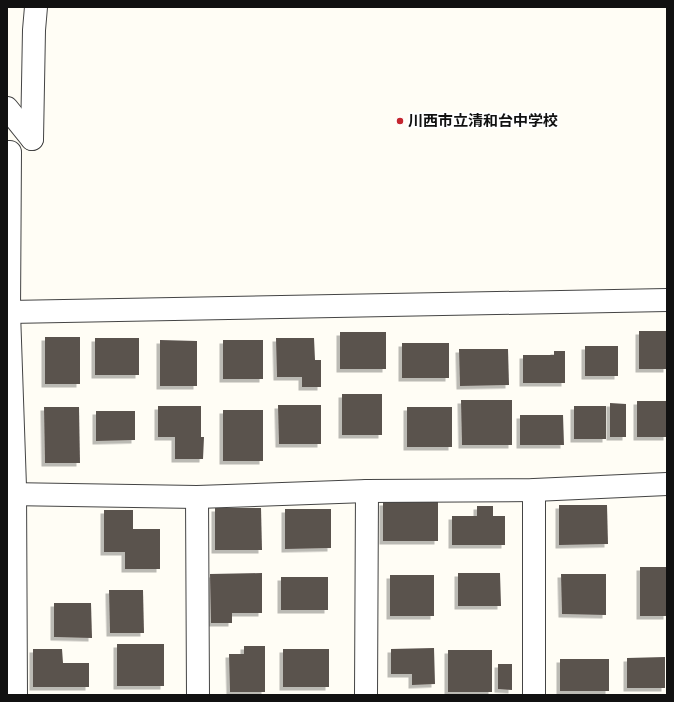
<svg xmlns="http://www.w3.org/2000/svg" width="674" height="702" font-family="'Zilla Slab','Noto Sans JP',serif">
  <defs>
    <filter id="shadow"><feDropShadow dx="-3.5" dy="3.5" stdDeviation="0" flood-color="#0004"/></filter>
  </defs>
  <rect width="100%" height="100%" fill="#fffdf5"/>
  <g fill="#5a524d" filter="url(#shadow)">
    <rect x="639" y="331" width="28" height="38"/>
    <rect x="340" y="332" width="46" height="37"/>
    <rect x="45" y="337" width="35" height="47"/>
    <rect x="95" y="338" width="44" height="37"/>
    <path d="M276 338H314L315 360H321V387H302V377H277Z"/>
    <path d="M160 340 197 341V386H160Z"/>
    <rect x="223" y="340" width="40" height="39"/>
    <rect x="402" y="343" width="47" height="35"/>
    <rect x="585" y="346" width="33" height="30"/>
    <path d="M459 349H508L509 385 460 386Z"/>
    <path d="M554 351H565V383H523V355H554Z"/>
    <rect x="342" y="394" width="40" height="41"/>
    <path d="M461 400H512V445H462Z"/>
    <rect x="637" y="401" width="30" height="36"/>
    <path d="M610 403 626 404V437H610Z"/>
    <path d="M278 405H321V444H279Z"/>
    <path d="M158 406H201V437H204L203 459H175V437H158Z"/>
    <rect x="574" y="406" width="32" height="33"/>
    <path d="M44 407H79L80 463H45Z"/>
    <rect x="407" y="407" width="45" height="40"/>
    <rect x="223" y="410" width="40" height="51"/>
    <path d="M96 411H135V440L96 441Z"/>
    <path d="M520 415H563L564 445H520Z"/>
    <rect x="383" y="502" width="55" height="39"/>
    <path d="M559 505H607L608 544 559 545Z"/>
    <path d="M477 506H493V516H505V545H452V516H477Z"/>
    <path d="M215 508H261L262 550H215Z"/>
    <path d="M285 509H331V548L285 549Z"/>
    <path d="M104 510H133V529H160V569H125V552H104Z"/>
    <rect x="640" y="567" width="27" height="49"/>
    <path d="M262 573V613H232V623H211L210 574Z"/>
    <path d="M458 573H500L501 606H458Z"/>
    <path d="M561 574H606V615L562 614Z"/>
    <rect x="390" y="575" width="44" height="41"/>
    <rect x="281" y="577" width="47" height="33"/>
    <path d="M109 590H143L144 633H110Z"/>
    <path d="M54 603H91L92 638 54 637Z"/>
    <rect x="117" y="644" width="47" height="42"/>
    <path d="M244 646H265V692H230L229 654H244Z"/>
    <path d="M434 648 435 684 412 685V674H391V649Z"/>
    <path d="M33 649H62L63 663H89V687H33Z"/>
    <rect x="283" y="649" width="46" height="38"/>
    <rect x="448" y="650" width="44" height="42"/>
    <path d="M665 657V688H627V658Z"/>
    <rect x="560" y="659" width="49" height="32"/>
    <path d="M498 664H512V690L498 689Z"/>
  </g>
  <g fill="none" stroke-linecap="round" stroke-linejoin="round">
    <defs>
      <g id="minor">
        <path d="M7 108 32 139"/>
        <path d="M32 139 34 30 36 7"/>
        <path d="M7 152H10L9 312 667 300"/>
        <path d="M7 312H9L15 487 16 695"/>
        <path d="M534 490V695"/>
        <path d="M7 494 197 497 367 491 534 490 667 484"/>
        <path d="M197 497 198 695"/>
        <path d="M366 695 367 491"/>
      </g>
    </defs>
    <use href="#minor" stroke="#444" stroke-width="24"/>
    <use href="#minor" stroke="#fff" stroke-width="22"/>
  </g>
  <circle fill="#c4262e" stroke="#fff" stroke-width="1.5" cx="400" cy="121" r="4"/>
  <g text-anchor="middle" dominant-baseline="central" stroke-width="4" stroke-linejoin="round" paint-order="stroke">
    <g font-size="15" font-weight="bold" fill="#111" stroke="#fff" text-anchor="start">
      <text x="408" y="121">川西市立清和台中学校</text>
    </g>
  </g>
  <rect width="674" height="702" fill="none" stroke="#111111" stroke-width="16"/>
</svg>
